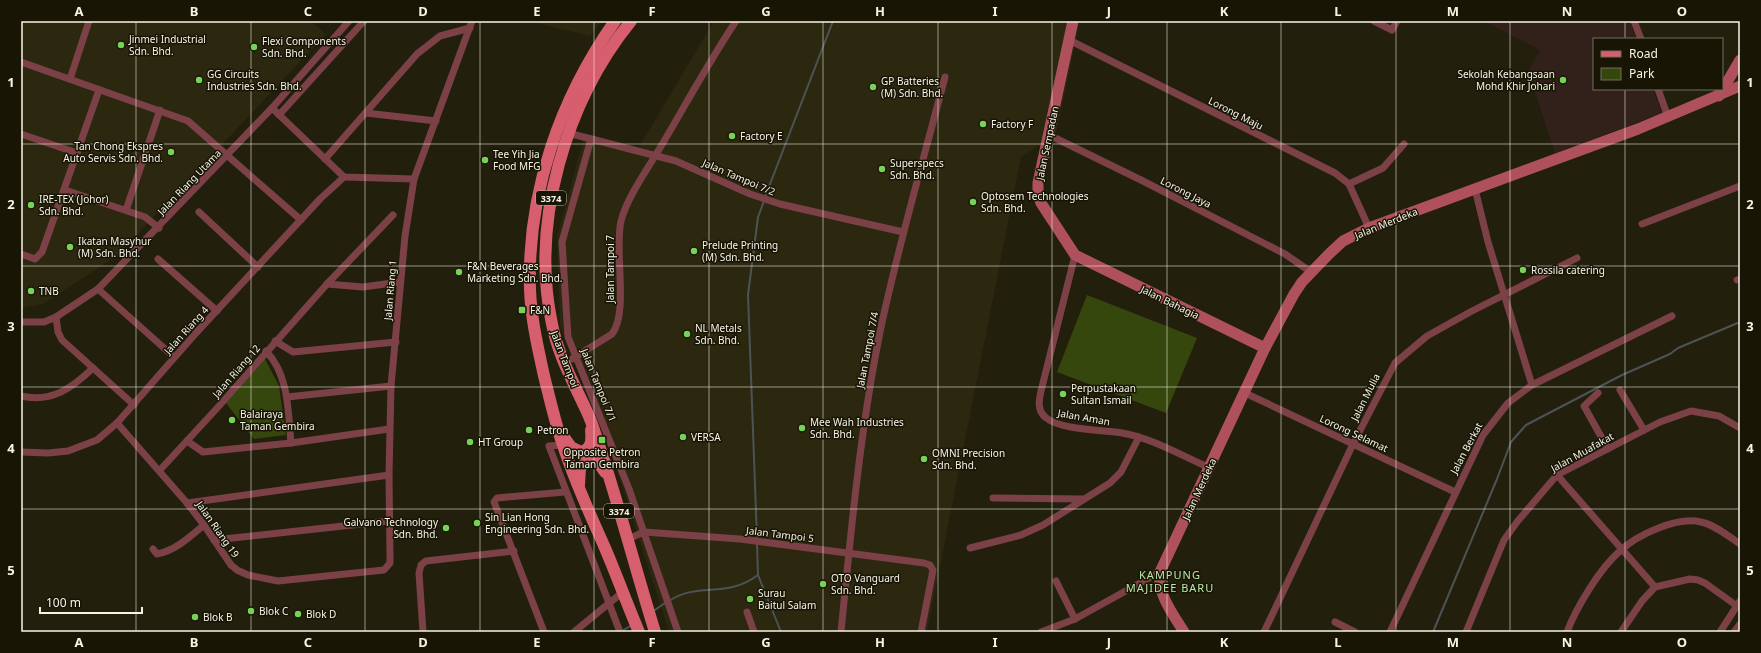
<svg xmlns="http://www.w3.org/2000/svg" width="1761" height="653" font-family="'Noto Sans',sans-serif">
  <rect width="100%" height="100%" fill="#221f0d"/>
  <g fill="#2c270f">
    <path d="M21 21H310L326 34 118 255 43 304 21 308Z"/>
    <path d="M528 21H602L590 36Z"/>
    <path d="M714 21H1080L1056 134 1021 157 927 632H669L621 482 594 409 560 326 557 237 585 133 639 147Z"/>
  </g>
  <path fill="#32201b" d="M1484 21H1630L1636 39H1594V89H1653L1662 113 1555 153 1528 71 1540 50Z"/>
  <g fill="#35470c">
    <path d="M1087 295 1197 338 1166 413 1057 372Z"/>
    <path d="M265 359 279 386 286 435 254 439 226 403Z"/>
  </g>
  <g fill="none" stroke-linecap="round" stroke-linejoin="round">
    <g stroke="#4c5355" stroke-width="2">
      <path d="M765 197 833 21"/>
      <path d="M757 539 748 295 758 217 764 201"/>
      <path d="M757 543 758 575 781 632"/>
      <path d="M669 601C699 581 726 599 758 575"/>
      <path d="M652 612 665 603"/>
      <path d="M622 631 632 625"/>
      <path d="M1433 632 1497 479 1511 442 1526 425 1622 375 1670 354 1678 348 1740 322"/>
    </g>
    <g stroke="#7b4146" stroke-width="7">
      <path d="M1374 21 1392 30 1397 21"/>
      <path d="M1634 21 1641 39"/>
      <path d="M1069 40 1335 173 1349 184 1369 228"/>
      <path d="M21 62 188 121 301 220"/>
      <path d="M70 79 89 21"/>
      <path d="M1658 89 1668 117"/>
      <path d="M272 108 344 177 414 179"/>
      <path d="M366 113 436 121"/>
      <path d="M279 115 364 21"/>
      <path d="M568 133 676 161 750 194 780 204 903 232"/>
      <path d="M21 134 77 153"/>
      <path d="M1049 135 1143 181 1285 254 1311 272"/>
      <path d="M591 139 562 242 568 337 629 489 678 632"/>
      <path d="M325 159 417 54 440 36 470 28"/>
      <path d="M1349 184 1383 168 1404 144"/>
      <path d="M1475 189 1488 242 1532 385"/>
      <path d="M65 190 145 217 159 228"/>
      <path d="M126 210 160 110"/>
      <path d="M199 212 258 267"/>
      <path d="M1642 224 1740 186"/>
      <path d="M21 254 35 259 42 252 99 90"/>
      <path d="M1075 255 1041 391C1039 400 1037 410 1045 417 1059 430 1102 430 1122 433 1152 438 1182 456 1210 468"/>
      <path d="M158 259 217 311"/>
      <path d="M1737 280 1740 279"/>
      <path d="M327 284 363 287 400 282"/>
      <path d="M98 289 174 357"/>
      <path d="M56 317 58 332 62 340 134 405"/>
      <path d="M21 322H44L56 317 98 289 272 108 349 21"/>
      <path d="M275 341 293 352 396 342"/>
      <path d="M266 351C289 375 288 411 291 443"/>
      <path d="M572 359 612 334C629 313 614 250 621 221 627 197 650 165 663 143 687 102 710 60 736 21"/>
      <path d="M1620 390 1644 430"/>
      <path d="M1245 393 1455 492"/>
      <path d="M1598 393 1584 406 1608 449"/>
      <path d="M21 396C52 403 72 388 93 368"/>
      <path d="M287 397 391 386"/>
      <path d="M117 423 187 503 204 525 231 565 237 570 248 575 278 581 384 570 390 563V556L389 475 391 386 405 236 414 179 472 21"/>
      <path d="M187 441 203 452 291 443 389 429"/>
      <path d="M562 445 549 446 620 632"/>
      <path d="M21 452 48 453 68 451 97 440 117 423 196 333 320 199 344 177"/>
      <path d="M160 470 219 406 327 284 393 215"/>
      <path d="M1557 475 1655 587"/>
      <path d="M993 498 1084 499"/>
      <path d="M187 503 389 475"/>
      <path d="M628 539 644 532 740 539 924 563 930 565 933 570 921 632"/>
      <path d="M214 540 389 521"/>
      <path d="M970 548 1021 535 1043 525 1110 483 1121 472 1139 437"/>
      <path d="M153 549 157 554C175 551 191 536 204 525"/>
      <path d="M1056 581 1075 619"/>
      <path d="M747 612 754 632"/>
      <path d="M1335 622 1355 632"/>
      <path d="M423 632 419 573 421 565 426 561 514 551"/>
      <path d="M544 632 494 502 497 498 565 492"/>
      <path d="M574 632 624 591"/>
      <path d="M841 632C851 531 860 432 880 332 898 246 923 162 945 77"/>
      <path d="M1041 632 1075 619 1160 572"/>
      <path d="M1264 632 1353 444 1395 363 1427 336 1472 311 1577 258"/>
      <path d="M1390 632 1483 435 1508 403 1532 385 1672 316"/>
      <path d="M1466 632 1504 540 1517 522 1557 475 1660 422 1691 411 1719 416 1740 428"/>
      <path d="M1567 632C1576 608 1600 568 1620 551 1637 535 1677 516 1701 522 1715 525 1728 536 1740 544"/>
      <path d="M1621 632 1642 601 1655 587 1690 579 1698 580 1705 583 1737 606"/>
      <path d="M1720 632 1740 601"/>
      <path d="M1734 632 1740 624"/>
    </g>
    <g stroke="#af515c" stroke-width="11">
      <path d="M1073 21 1038 183V195L1041 203 1075 255 1265 348"/>
      <path d="M1719 96 1740 60"/>
      <path d="M1184 632C1173 614 1157 594 1160 572L1265 348 1294 294 1302 282 1329 254 1343 241 1369 228 1638 129 1740 86"/>
    </g>
    <g stroke="#d75e6d" stroke-width="12">
      <path d="M615 21C560 99 527 193 530 289 531 319 538 348 544 376 550 399 555 423 563 445 574 480 590 514 605 548 617 576 627 604 639 632"/>
      <path d="M631 21C566 101 530 222 552 324 558 356 575 385 588 414 593 425 596 437 600 448 620 509 636 571 655 632"/>
      <path d="M563 436 571 447 581 452C592 449 592 440 591 430"/>
      <path d="M579 485 580 468 588 459 598 462 605 472"/>
    </g>
  </g>
  <path fill="none" stroke="#f6f4e9" stroke-width="1" stroke-opacity="0.55" d="M136 21V632M251 21V632M365 21V632M480 21V632M594 21V632M709 21V632M823 21V632M938 21V632M1052 21V632M1167 21V632M1281 21V632M1396 21V632M1510 21V632M1625 21V39M1625 89V632M21 144H1740M21 266H1740M21 387H1740M21 509H1740"/>
  <g fill="#77d259" stroke="#181505" stroke-width="1.5">
    <circle cx="121" cy="45" r="4"/>
    <circle cx="254" cy="47" r="4"/>
    <circle cx="199" cy="80" r="4"/>
    <circle cx="1563" cy="80" r="4"/>
    <circle cx="873" cy="87" r="4"/>
    <circle cx="983" cy="124" r="4"/>
    <circle cx="732" cy="136" r="4"/>
    <circle cx="171" cy="152" r="4"/>
    <circle cx="485" cy="160" r="4"/>
    <circle cx="882" cy="169" r="4"/>
    <circle cx="973" cy="202" r="4"/>
    <circle cx="31" cy="205" r="4"/>
    <circle cx="70" cy="247" r="4"/>
    <circle cx="694" cy="251" r="4"/>
    <circle cx="1523" cy="270" r="4"/>
    <circle cx="459" cy="272" r="4"/>
    <circle cx="31" cy="291" r="4"/>
    <rect x="518" y="306" width="8" height="8" rx="2"/>
    <circle cx="687" cy="334" r="4"/>
    <circle cx="1063" cy="394" r="4"/>
    <circle cx="232" cy="420" r="4"/>
    <circle cx="802" cy="428" r="4"/>
    <circle cx="529" cy="430" r="4"/>
    <circle cx="683" cy="437" r="4"/>
    <rect x="598" y="436" width="8" height="8" rx="2"/>
    <circle cx="470" cy="442" r="4"/>
    <circle cx="924" cy="459" r="4"/>
    <circle cx="477" cy="523" r="4"/>
    <circle cx="446" cy="528" r="4"/>
    <circle cx="823" cy="584" r="4"/>
    <circle cx="750" cy="599" r="4"/>
    <circle cx="251" cy="611" r="4"/>
    <circle cx="298" cy="614" r="4"/>
    <circle cx="195" cy="617" r="4"/>
  </g>
  <g text-anchor="middle" dominant-baseline="central" stroke-width="3" stroke-linejoin="round" paint-order="stroke">
    <g fill="#181505" stroke="#b3b1a5" stroke-width="1">
      <rect x="536" y="191" width="30" height="14" rx="3"/>
      <rect x="604" y="504" width="30" height="14" rx="3"/>
    </g>
    <g font-size="9" font-weight="bold" fill="#f6f4e9">
      <text x="551" y="198">3374</text>
      <text x="619" y="511">3374</text>
    </g>
    <g font-size="10" fill="#f6f4e9" stroke="#181505" text-anchor="start">
      <text x="129" y="39">Jinmei Industrial<tspan x="129" dy="12">Sdn. Bhd.</tspan></text>
      <text x="262" y="41">Flexi Components<tspan x="262" dy="12">Sdn. Bhd.</tspan></text>
      <text x="207" y="74">GG Circuits<tspan x="207" dy="12">Industries Sdn. Bhd.</tspan></text>
      <text x="1555" y="74" text-anchor="end">Sekolah Kebangsaan<tspan x="1555" dy="12">Mohd Khir Johari</tspan></text>
      <text x="881" y="81">GP Batteries<tspan x="881" dy="12">(M) Sdn. Bhd.</tspan></text>
      <text x="991" y="124">Factory F</text>
      <text x="740" y="136">Factory E</text>
      <text x="163" y="146" text-anchor="end">Tan Chong Ekspres<tspan x="163" dy="12">Auto Servis Sdn. Bhd.</tspan></text>
      <text x="493" y="154">Tee Yih Jia<tspan x="493" dy="12">Food MFG</tspan></text>
      <text x="890" y="163">Superspecs<tspan x="890" dy="12">Sdn. Bhd.</tspan></text>
      <text x="981" y="196">Optosem Technologies<tspan x="981" dy="12">Sdn. Bhd.</tspan></text>
      <text x="39" y="199">IRE-TEX (Johor)<tspan x="39" dy="12">Sdn. Bhd.</tspan></text>
      <text x="78" y="241">Ikatan Masyhur<tspan x="78" dy="12">(M) Sdn. Bhd.</tspan></text>
      <text x="702" y="245">Prelude Printing<tspan x="702" dy="12">(M) Sdn. Bhd.</tspan></text>
      <text x="467" y="266">F&amp;N Beverages<tspan x="467" dy="12">Marketing Sdn. Bhd.</tspan></text>
      <text x="1531" y="270">Rossila catering</text>
      <text x="39" y="291">TNB</text>
      <text x="530" y="310">F&amp;N</text>
      <text x="695" y="328">NL Metals<tspan x="695" dy="12">Sdn. Bhd.</tspan></text>
      <text x="1071" y="388">Perpustakaan<tspan x="1071" dy="12">Sultan Ismail</tspan></text>
      <text x="240" y="414">Balairaya<tspan x="240" dy="12">Taman Gembira</tspan></text>
      <text x="810" y="422">Mee Wah Industries<tspan x="810" dy="12">Sdn. Bhd.</tspan></text>
      <text x="537" y="430">Petron</text>
      <text x="691" y="437">VERSA</text>
      <text x="478" y="442">HT Group</text>
      <text x="602" y="452" text-anchor="middle">Opposite Petron<tspan x="602" dy="12">Taman Gembira</tspan></text>
      <text x="932" y="453">OMNI Precision<tspan x="932" dy="12">Sdn. Bhd.</tspan></text>
      <text x="485" y="517">Sin Lian Hong<tspan x="485" dy="12">Engineering Sdn. Bhd.</tspan></text>
      <text x="438" y="522" text-anchor="end">Galvano Technology<tspan x="438" dy="12">Sdn. Bhd.</tspan></text>
      <text x="831" y="578">OTO Vanguard<tspan x="831" dy="12">Sdn. Bhd.</tspan></text>
      <text x="758" y="593">Surau<tspan x="758" dy="12">Baitul Salam</tspan></text>
      <text x="259" y="611">Blok C</text>
      <text x="306" y="614">Blok D</text>
      <text x="203" y="617">Blok B</text>
    </g>
    <g font-size="10" fill="#f6f4e9" stroke="#181505">
      <text transform="translate(1236 113) rotate(27)">Lorong Maju</text>
      <text transform="translate(1047 143) rotate(-78)">Jalan Sempadan</text>
      <text transform="translate(739 177) rotate(23)">Jalan Tampoi 7/2</text>
      <text transform="translate(189 182) rotate(-46)">Jalan Riang Utama</text>
      <text transform="translate(1186 192) rotate(27)">Lorong Jaya</text>
      <text transform="translate(1386 223) rotate(-22)">Jalan Merdeka</text>
      <text transform="translate(610 269) rotate(-90)">Jalan Tampoi 7</text>
      <text transform="translate(390 290) rotate(-85)">Jalan Riang 1</text>
      <text transform="translate(1170 302) rotate(26)">Jalan Bahagia</text>
      <text transform="translate(186 330) rotate(-48)">Jalan Riang 4</text>
      <text transform="translate(867 350) rotate(-79)">Jalan Tampoi 7/4</text>
      <text transform="translate(565 359) rotate(69)">Jalan Tampoi</text>
      <text transform="translate(236 371) rotate(-49)">Jalan Riang 12</text>
      <text transform="translate(599 385) rotate(68)">Jalan Tampoi 7/1</text>
      <text transform="translate(1365 397) rotate(-63)">Jalan Mulia</text>
      <text transform="translate(1084 417) rotate(10)">Jalan Aman</text>
      <text transform="translate(1354 433) rotate(25)">Lorong Selamat</text>
      <text transform="translate(1466 448) rotate(-62)">Jalan Berkat</text>
      <text transform="translate(1582 452) rotate(-29)">Jalan Muafakat</text>
      <text transform="translate(1199 489) rotate(-65)">Jalan Merdeka</text>
      <text transform="translate(218 529) rotate(55)">Jalan Riang 19</text>
      <text transform="translate(780 534) rotate(7)">Jalan Tampoi 5</text>
    </g>
    <g font-size="11" letter-spacing="1" fill="#b7e9a9" stroke="#181505">
      <text x="1170" y="574">KAMPUNG<tspan x="1170" dy="13">MAJIDEE BARU</tspan></text>
    </g>
  </g>
  <rect width="1761" height="653" fill="none" stroke="#181505" stroke-width="44"/>
  <rect x="1593" y="38" width="130" height="52" fill="#181505" stroke="#716e60"/>
  <rect x="1601" y="51" width="20" height="6" fill="#d75e6d" stroke="#716e60"/>
  <text x="1629" y="58" font-size="12" fill="#f6f4e9">Road</text>
  <rect x="1601" y="68" width="20" height="12" fill="#35470c" stroke="#716e60"/>
  <text x="1629" y="78" font-size="12" fill="#f6f4e9">Park</text>
  <path d="M40 607v6h102v-6" fill="none" stroke="#f6f4e9" stroke-width="2"/>
  <text x="46" y="607" font-size="12" fill="#f6f4e9" stroke="#181505" stroke-width="3" paint-order="stroke">100 m</text>
  <rect x="22" y="22" width="1717" height="609" fill="none" stroke="#f6f4e9" stroke-width="1.5"/>
  <g font-size="13" text-anchor="middle" font-weight="bold" fill="#f6f4e9">
    <text x="79" y="16">A</text>
    <text x="194" y="16">B</text>
    <text x="308" y="16">C</text>
    <text x="423" y="16">D</text>
    <text x="537" y="16">E</text>
    <text x="652" y="16">F</text>
    <text x="766" y="16">G</text>
    <text x="880" y="16">H</text>
    <text x="995" y="16">I</text>
    <text x="1109" y="16">J</text>
    <text x="1224" y="16">K</text>
    <text x="1338" y="16">L</text>
    <text x="1453" y="16">M</text>
    <text x="1567" y="16">N</text>
    <text x="1682" y="16">O</text>
    <text x="11" y="87">1</text>
    <text x="1750" y="87">1</text>
    <text x="11" y="209">2</text>
    <text x="1750" y="209">2</text>
    <text x="11" y="331">3</text>
    <text x="1750" y="331">3</text>
    <text x="11" y="453">4</text>
    <text x="1750" y="453">4</text>
    <text x="11" y="575">5</text>
    <text x="1750" y="575">5</text>
    <text x="79" y="647">A</text>
    <text x="194" y="647">B</text>
    <text x="308" y="647">C</text>
    <text x="423" y="647">D</text>
    <text x="537" y="647">E</text>
    <text x="652" y="647">F</text>
    <text x="766" y="647">G</text>
    <text x="880" y="647">H</text>
    <text x="995" y="647">I</text>
    <text x="1109" y="647">J</text>
    <text x="1224" y="647">K</text>
    <text x="1338" y="647">L</text>
    <text x="1453" y="647">M</text>
    <text x="1567" y="647">N</text>
    <text x="1682" y="647">O</text>
  </g>
</svg>
